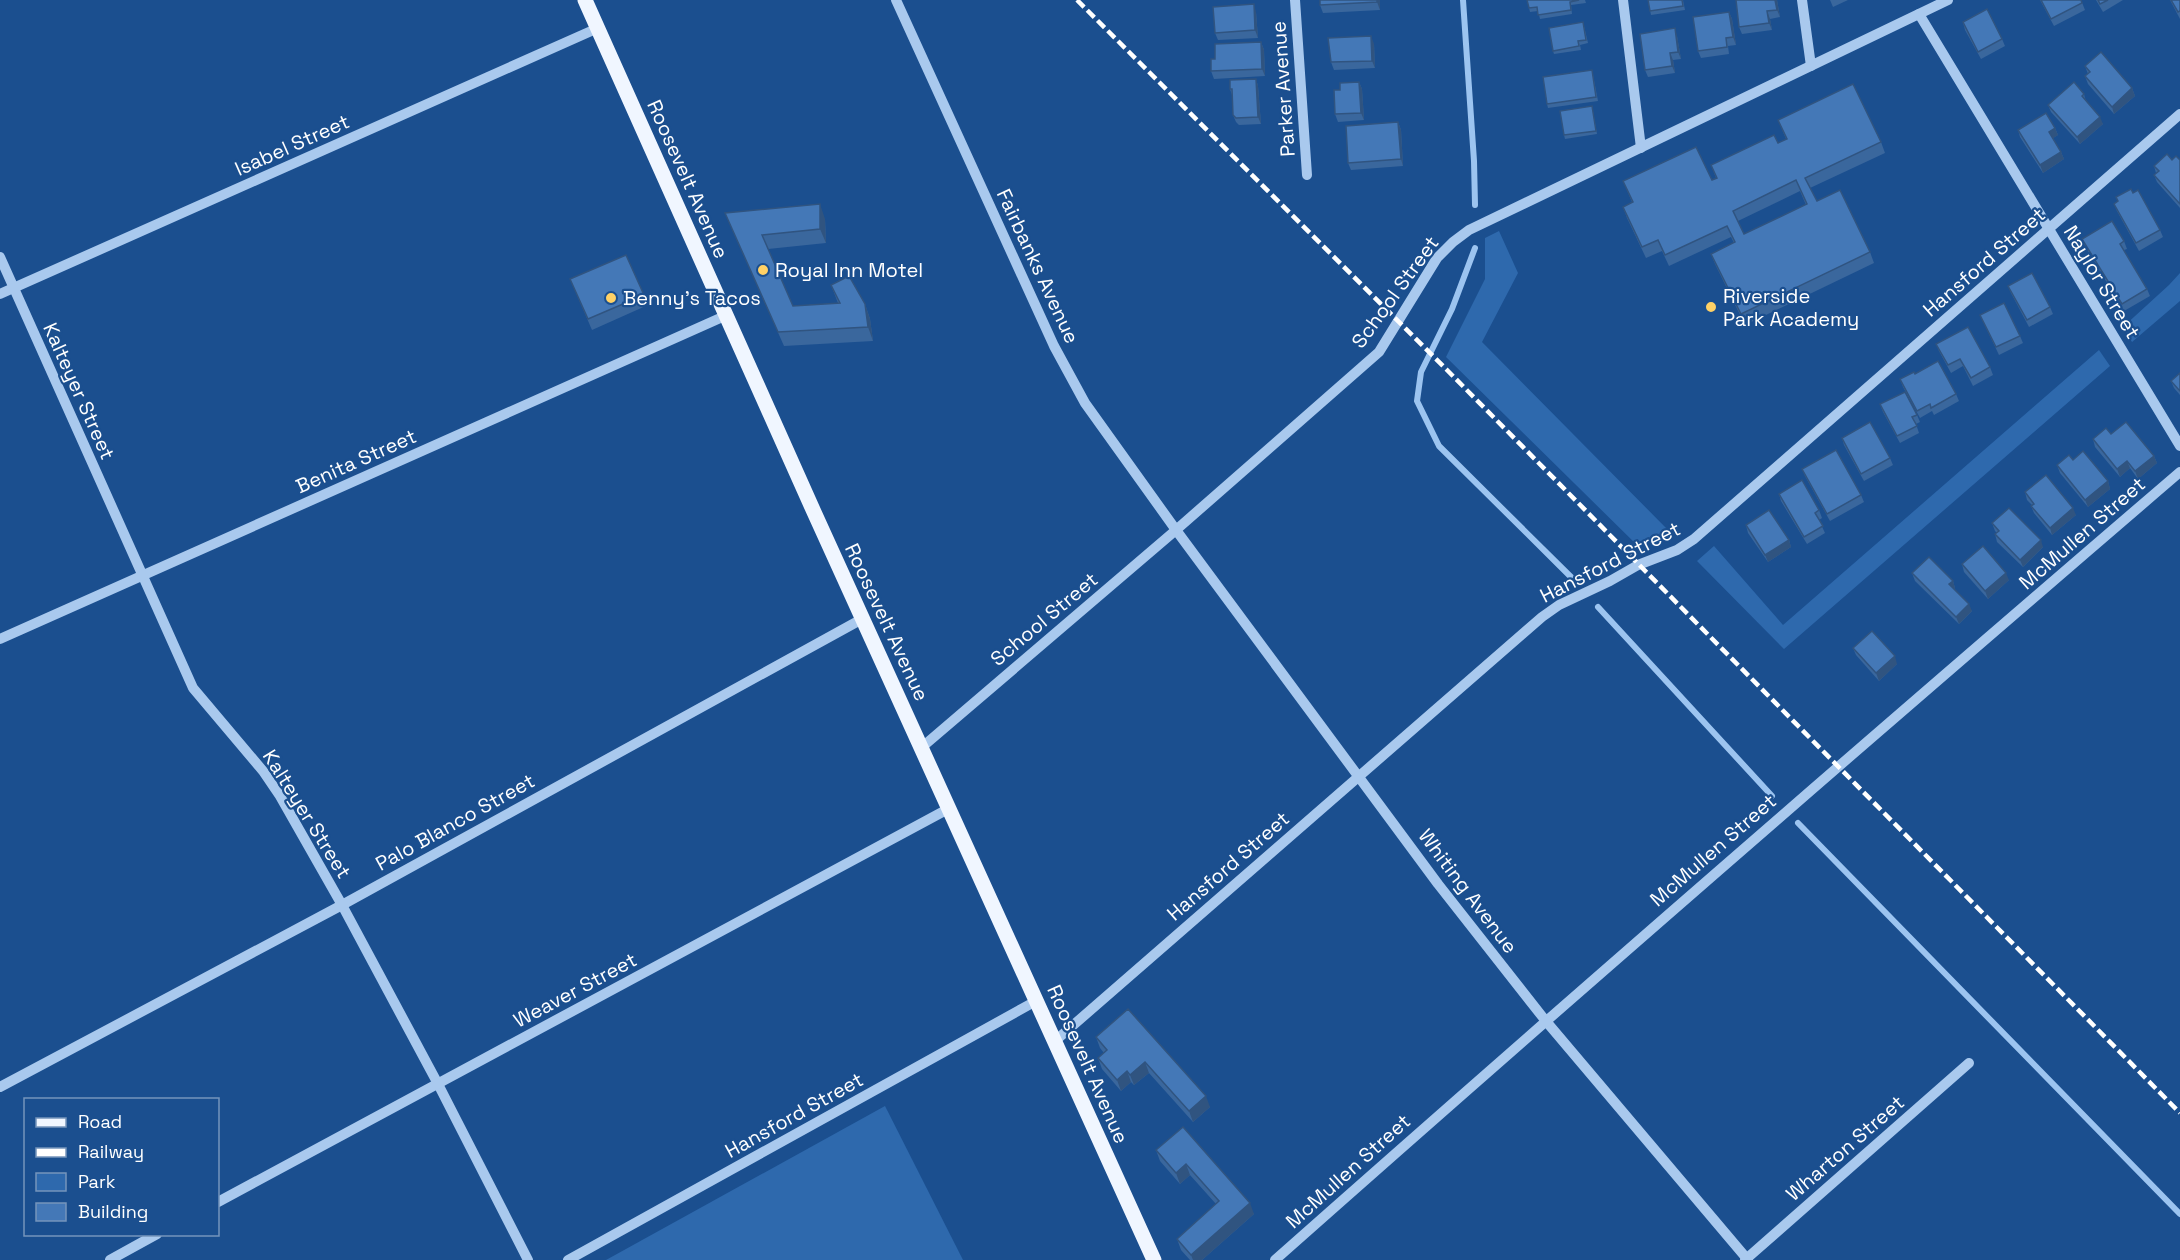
<svg xmlns="http://www.w3.org/2000/svg" width="2180" height="1260" font-family="'Space Grotesk',sans-serif">
  <rect width="100%" height="100%" fill="#1b4f8f"/>
  <g fill="#2e69ad">
    <path d="M1499 231 1518 273 1482 342 1669 531 1639 547 1446 357 1485 279V238Z"/>
    <path d="M2180 273V301L2132 342 2123 327 2169 285Z"/>
    <path d="M2099 350 2110 366 1784 649 1697 561 1714 546 1783 625Z"/>
    <path d="M885 1106 963 1260H606Z"/>
  </g>
  <g fill="none" stroke-linecap="round" stroke-linejoin="round">
    <g stroke="#9cc4f0" stroke-width="6">
      <path d="M1463 0 1474 161 1475 205"/>
      <path d="M1475 248 1452 309 1421 372 1417 401 1439 446 1571 577"/>
      <path d="M1598 607 1772 796"/>
      <path d="M1798 823 2180 1214"/>
    </g>
    <g stroke="#a9c9ee" stroke-width="10">
      <path d="M896 0 1054 346 1085 403 1176 530 1438 884 1545 1020 1748 1260"/>
      <path d="M1295 0 1307 175"/>
      <path d="M1623 0 1641 148"/>
      <path d="M1802 0 1811 66"/>
      <path d="M1919 14 2180 446"/>
      <path d="M0 257 193 688 263 771 280 796 342 905 438 1084 528 1260"/>
      <path d="M0 294 598 28"/>
      <path d="M0 639 727 315"/>
      <path d="M921 748 1176 530 1379 352 1437 258 1453 242 1469 230 1948 0"/>
      <path d="M1055 1041 1542 617 1559 605 1610 581 1638 565 1677 550 1694 539 2180 114"/>
      <path d="M0 1087 342 905 862 619"/>
      <path d="M218 1202 948 809"/>
      <path d="M110 1260 157 1234"/>
      <path d="M568 1260 1036 1001"/>
      <path d="M1275 1260C1574 995 1876 733 2180 472"/>
      <path d="M1745 1260 1969 1063"/>
    </g>
    <path stroke="#f0f6ff" stroke-width="15" d="M585 0 814 512 1154 1260"/>
    <path stroke="#fff" stroke-width="4.5" stroke-dasharray="10 4.5" stroke-linecap="butt" d="M1077 0 1447 370 2180 1113"/>
  </g>
  <g fill="#3a679d" fill-rule="evenodd">
    <path d="M1380 0V10L1323 13 1320 5Z"/>
    <path d="M1527 0H1585L1586 3 1571 5 1572 14 1540 19 1538 11 1530 12Z"/>
    <path d="M1648 0H1683L1685 10 1651 15Z"/>
    <path d="M1777 0 1780 17 1770 19 1772 30 1742 34 1739 27Z"/>
    <path d="M1830 0H1848L1833 7Z"/>
    <path d="M2040 0H2081L2085 10 2054 26Z"/>
    <path d="M2096 0H2123L2103 12Z"/>
    <path d="M2170 0H2180V19Z"/>
    <path d="M1256 12 1258 38 1218 40 1215 33Z"/>
    <path d="M1729 12 1732 19 1736 45 1728 46 1729 54 1701 58 1698 51Z"/>
    <path d="M1583 22 1588 43 1580 45 1581 50 1554 54 1553 51Z"/>
    <path d="M1963 22 2002 39 2005 46 1981 59 1965 30Z"/>
    <path d="M1677 36 1681 59 1673 60 1675 73 1648 77 1645 70Z"/>
    <path d="M1261 42 1264 50 1265 76 1214 79 1211 71 1215 59Z"/>
    <path d="M1374 44 1375 68 1334 70 1331 62Z"/>
    <path d="M2085 66 2132 88 2135 96 2114 114 2088 84 2085 76 2088 74Z"/>
    <path d="M1592 70 1598 101 1548 108 1547 104Z"/>
    <path d="M1256 79 1258 86 1261 124 1239 125 1236 122 1233 115 1232 95 1230 89Z"/>
    <path d="M1359 82 1362 89 1364 120 1338 122 1335 114 1340 90Z"/>
    <path d="M2084 94 2086 102 2103 124 2080 144 2051 112 2048 105Z"/>
    <path d="M1592 106 1597 134 1565 139 1564 135Z"/>
    <path d="M1778 120 1881 142 1885 153 1810 188 1817 201 1870 252 1874 263 1745 325 1715 264 1711 254 1734 243 1731 237 1669 266 1662 251 1646 258 1627 218 1623 207 1632 202 1623 181 1712 180 1716 178 1711 165 1778 143 1786 139ZM1800 191 1806 205 1744 234 1738 221Z"/>
    <path d="M1398 122 1401 130 1403 166 1351 170 1348 163Z"/>
    <path d="M2055 128 2058 135 2053 138 2061 152 2064 159 2043 173 2020 137 2018 130Z"/>
    <path d="M2172 160H2180V208L2157 182 2154 175 2156 173 2154 166Z"/>
    <path d="M2116 197 2160 230 2163 237 2139 251 2117 211 2114 204 2118 202Z"/>
    <path d="M725 213 825 219 826 243 768 249 793 306 838 303 831 285 865 304 870 319 873 341 784 346 731 227Z"/>
    <path d="M2082 239 2124 241 2127 249 2124 250 2147 289 2150 296 2124 311 2085 246Z"/>
    <path d="M570 279 644 295 648 305 592 330Z"/>
    <path d="M2008 286 2050 307 2053 314 2029 327 2011 293Z"/>
    <path d="M1980 315 2020 336 2023 343 1999 355Z"/>
    <path d="M1936 344 1990 367 1993 375 1973 386 1963 366 1951 373 1939 351Z"/>
    <path d="M2180 373V395L2174 388 2171 381Z"/>
    <path d="M1915 374 1956 394 1959 401 1934 415 1932 411 1920 418 1903 387 1900 379Z"/>
    <path d="M1880 404 1917 415 1920 422 1916 424 1919 433 1900 443 1883 412Z"/>
    <path d="M2111 434 2154 456 2157 463 2138 479 2130 468 2120 477 2095 447 2093 439Z"/>
    <path d="M1842 438 1890 458 1893 465 1864 481 1844 445Z"/>
    <path d="M2073 460 2108 481 2110 489 2088 507 2060 473 2057 465Z"/>
    <path d="M1802 469 1861 495 1864 502 1830 521 1805 476Z"/>
    <path d="M2025 492 2076 515 2052 535 2034 513 2031 506 2032 505 2027 500Z"/>
    <path d="M1779 494 1819 510 1822 518 1819 520 1825 533 1807 544 1781 501Z"/>
    <path d="M1992 523 2043 547 2023 567 1997 542 1995 534 1997 533 1995 531Z"/>
    <path d="M1746 525 1789 540 1791 547 1768 562 1748 533Z"/>
    <path d="M1962 564 2009 580 1988 599 1964 572Z"/>
    <path d="M1912 573 1953 581 1955 588 1954 589 1972 611 1959 624 1915 581Z"/>
    <path d="M1853 648 1897 664 1879 681 1856 655Z"/>
    <path d="M1128 1009 1210 1107 1193 1122 1149 1073 1134 1085 1131 1082 1121 1091 1102 1069 1098 1058 1104 1053 1100 1048 1096 1037Z"/>
    <path d="M1183 1127 1254 1214 1202 1260H1190L1181 1250 1177 1239 1216 1204 1190 1175 1180 1184 1160 1161 1156 1150Z"/>
  </g>
  <g fill="#305480">
    <path d="M1377 0H1380V10L1377 2Z"/>
    <path d="M1775 0H1777L1780 17 1777 10Z"/>
    <path d="M1254 4 1256 12 1258 38 1255 30Z"/>
    <path d="M1767 11 1770 19 1772 30 1769 23Z"/>
    <path d="M1729 12 1732 19 1736 45 1733 37Z"/>
    <path d="M1675 28 1677 36 1681 59 1678 52Z"/>
    <path d="M1371 36 1374 44 1375 68 1372 61Z"/>
    <path d="M1261 42 1264 50 1265 76 1262 69Z"/>
    <path d="M1670 53 1673 60 1675 73 1672 66Z"/>
    <path d="M1256 79 1258 86 1261 124 1258 117Z"/>
    <path d="M1359 82 1362 89 1364 120 1361 113Z"/>
    <path d="M2132 88 2135 96 2114 114 2112 107Z"/>
    <path d="M2100 117 2103 124 2080 144 2077 137Z"/>
    <path d="M1398 122 1401 130 1403 166 1401 159Z"/>
    <path d="M2055 128 2058 135 2052 139 2049 132Z"/>
    <path d="M2061 152 2064 159 2043 173 2040 165Z"/>
    <path d="M820 204 825 219 826 243 820 229Z"/>
    <path d="M865 304 870 319 873 341 868 327Z"/>
    <path d="M2154 456 2157 463 2138 479 2135 471Z"/>
    <path d="M2127 461 2130 468 2120 477 2117 469Z"/>
    <path d="M2108 481 2110 489 2088 507 2085 500Z"/>
    <path d="M2073 508 2076 515 2052 535 2050 528Z"/>
    <path d="M1789 540 1791 547 1768 562 1765 555Z"/>
    <path d="M2041 540 2043 547 2023 567 2020 560Z"/>
    <path d="M2006 573 2009 580 1988 599 1985 591Z"/>
    <path d="M1953 581 1955 588 1952 591 1949 584Z"/>
    <path d="M1969 604 1972 611 1959 624 1956 617Z"/>
    <path d="M1895 656 1897 664 1879 681 1876 673Z"/>
    <path d="M1145 1062 1149 1073 1134 1085 1130 1075Z"/>
    <path d="M1127 1071 1131 1082 1121 1091 1117 1080Z"/>
    <path d="M1206 1096 1210 1107 1193 1122 1189 1111Z"/>
    <path d="M1186 1164 1190 1175 1180 1184 1176 1173Z"/>
    <path d="M1250 1203 1254 1214 1202 1260H1193L1191 1255Z"/>
  </g>
  <g fill="#4478b7" stroke="#305480" stroke-width="1.5" fill-rule="evenodd">
    <path d="M1320 0H1377V2L1320 5Z"/>
    <path d="M1527 0H1579L1570 2 1571 10 1538 15 1537 7 1529 8Z"/>
    <path d="M1648 0H1682L1683 6 1650 11Z"/>
    <path d="M1736 0H1775L1777 10 1767 11 1769 23 1739 27Z"/>
    <path d="M2041 0H2081L2082 3 2051 19Z"/>
    <path d="M2098 0H2108L2100 4Z"/>
    <path d="M2171 0H2180V11L2178 12Z"/>
    <path d="M1254 4 1255 30 1215 33 1213 7Z"/>
    <path d="M1987 9 2002 39 1978 52 1963 22Z"/>
    <path d="M1729 12 1733 37 1726 38 1727 47 1698 51 1693 17Z"/>
    <path d="M1583 22 1586 40 1578 41 1579 46 1553 51 1549 28Z"/>
    <path d="M1675 28 1678 52 1670 53 1672 66 1645 70 1640 34Z"/>
    <path d="M1371 36 1372 61 1331 62 1328 38Z"/>
    <path d="M1261 42 1262 69 1211 71V59H1215V44Z"/>
    <path d="M2101 52 2132 88 2112 107 2085 76 2090 72 2085 66Z"/>
    <path d="M1592 70 1596 97 1547 104 1543 77Z"/>
    <path d="M1256 79 1258 117 1236 118 1233 115 1232 89H1230V80Z"/>
    <path d="M1359 82 1361 113 1335 114 1334 90H1340V83Z"/>
    <path d="M2074 82 2084 94 2082 96 2100 117 2077 137 2048 105Z"/>
    <path d="M1853 84 1881 142 1805 178 1817 201 1840 190 1870 252 1741 314 1711 254 1735 242 1727 226 1665 255 1658 240 1642 247 1623 207 1633 202 1623 181 1696 147 1712 180 1717 178 1711 165 1774 135 1778 143 1787 139 1778 120ZM1796 180 1807 204 1744 234 1733 211Z"/>
    <path d="M1592 106 1596 131 1564 135 1560 111Z"/>
    <path d="M2046 113 2055 128 2049 132 2061 152 2040 165 2018 130Z"/>
    <path d="M1398 122 1401 159 1348 163 1346 126Z"/>
    <path d="M2167 154 2172 160 2176 156 2180 160V204L2154 175 2159 171 2154 166Z"/>
    <path d="M2131 189 2133 193 2138 190 2160 230 2136 243 2114 204 2118 201 2116 197Z"/>
    <path d="M820 204V229L762 235 793 306 840 303 831 285 849 276 865 304 868 327 778 332 725 213Z"/>
    <path d="M2112 221 2124 241 2120 244 2147 289 2122 304 2082 239Z"/>
    <path d="M626 255 644 295 588 319 570 279Z"/>
    <path d="M2032 273 2050 307 2027 320 2008 286Z"/>
    <path d="M2004 303 2020 336 1996 347 1980 315Z"/>
    <path d="M1968 327 1990 367 1971 378 1960 359 1948 365 1936 344Z"/>
    <path d="M1938 361 1956 394 1931 408 1930 404 1917 411 1900 379 1914 372 1915 374Z"/>
    <path d="M2180 373V391L2171 381Z"/>
    <path d="M1905 392 1917 415 1912 417 1917 426 1897 436 1880 404Z"/>
    <path d="M1870 422 1890 458 1861 474 1842 438Z"/>
    <path d="M2126 422 2154 456 2135 471 2127 461 2117 469 2093 439 2106 428 2111 434Z"/>
    <path d="M1836 450 1861 495 1827 514 1802 469Z"/>
    <path d="M2083 451 2108 481 2085 500 2057 465 2069 455 2073 460Z"/>
    <path d="M2046 475 2073 508 2050 528 2031 506 2034 504 2025 492Z"/>
    <path d="M1802 480 1819 510 1815 513 1823 526 1804 537 1779 494Z"/>
    <path d="M2009 508 2041 540 2020 560 1995 534 1999 531 1992 523Z"/>
    <path d="M1769 510 1789 540 1765 555 1746 525Z"/>
    <path d="M1983 546 2006 573 1985 591 1962 564Z"/>
    <path d="M1929 557 1953 581 1949 584 1969 604 1956 617 1912 573Z"/>
    <path d="M1872 631 1895 656 1876 673 1853 648Z"/>
    <path d="M1128 1009 1206 1096 1189 1111 1145 1062 1130 1075 1127 1071 1117 1080 1098 1058 1107 1050 1096 1037Z"/>
    <path d="M1183 1127 1250 1203 1191 1255 1177 1239 1219 1201 1186 1164 1176 1173 1156 1150Z"/>
  </g>
  <g fill="#ffd166" stroke="#1b4f8f" stroke-width="2">
    <circle cx="763" cy="270" r="6"/>
    <circle cx="611" cy="298" r="6"/>
    <circle cx="1711" cy="307" r="6"/>
  </g>
  <g text-anchor="middle" dominant-baseline="central" stroke-width="4.5" stroke-linejoin="round" paint-order="stroke">
    <g font-size="20" fill="#fff" stroke="#1b4f8f">
      <text transform="translate(1283 89) rotate(-94)">Parker Avenue</text>
      <text transform="translate(292 145) rotate(-24)">Isabel Street</text>
      <text transform="translate(688 179) rotate(66)">Roosevelt Avenue</text>
      <text transform="translate(1984 262) rotate(-41)">Hansford Street</text>
      <text transform="translate(1038 266) rotate(65)">Fairbanks Avenue</text>
      <text transform="translate(2102 282) rotate(59)">Naylor Street</text>
      <text transform="translate(1395 292) rotate(-54)">School Street</text>
      <text transform="translate(79 391) rotate(66)">Kalteyer Street</text>
      <text transform="translate(356 461) rotate(-24)">Benita Street</text>
      <text transform="translate(2082 533) rotate(-41)">McMullen Street</text>
      <text transform="translate(1610 562) rotate(-27)">Hansford Street</text>
      <text transform="translate(1044 619) rotate(-40)">School Street</text>
      <text transform="translate(887 622) rotate(65)">Roosevelt Avenue</text>
      <text transform="translate(307 814) rotate(58)">Kalteyer Street</text>
      <text transform="translate(455 822) rotate(-29)">Palo Blanco Street</text>
      <text transform="translate(1713 850) rotate(-41)">McMullen Street</text>
      <text transform="translate(1228 866) rotate(-41)">Hansford Street</text>
      <text transform="translate(1468 891) rotate(53)">Whiting Avenue</text>
      <text transform="translate(575 990) rotate(-28)">Weaver Street</text>
      <text transform="translate(1088 1064) rotate(66)">Roosevelt Avenue</text>
      <text transform="translate(794 1115) rotate(-29)">Hansford Street</text>
      <text transform="translate(1845 1148) rotate(-41)">Wharton Street</text>
      <text transform="translate(1348 1171) rotate(-42)">McMullen Street</text>
    </g>
    <g font-size="20" fill="#fff" stroke="#1b4f8f" text-anchor="start">
      <text x="775" y="270">Royal Inn Motel</text>
      <text x="1723" y="296">Riverside<tspan x="1723" dy="23">Park Academy</tspan></text>
      <text x="623" y="298">Benny's Tacos</text>
    </g>
  </g>
  <rect x="24" y="1098" width="195" height="138" fill="#1b4f8f" stroke="#7695bc" stroke-width="1.5"/>
  <rect x="36" y="1118" width="30" height="9" fill="#f0f6ff" stroke="#7695bc" stroke-width="1.5"/>
  <text x="78" y="1128" font-size="18" fill="#ffffff">Road</text>
  <rect x="36" y="1148" width="30" height="9" fill="#ffffff" stroke="#7695bc" stroke-width="1.5"/>
  <text x="78" y="1158" font-size="18" fill="#ffffff">Railway</text>
  <rect x="36" y="1173" width="30" height="18" fill="#2e69ad" stroke="#7695bc" stroke-width="1.5"/>
  <text x="78" y="1188" font-size="18" fill="#ffffff">Park</text>
  <rect x="36" y="1203" width="30" height="18" fill="#4478b7" stroke="#7695bc" stroke-width="1.5"/>
  <text x="78" y="1218" font-size="18" fill="#ffffff">Building</text>
</svg>
